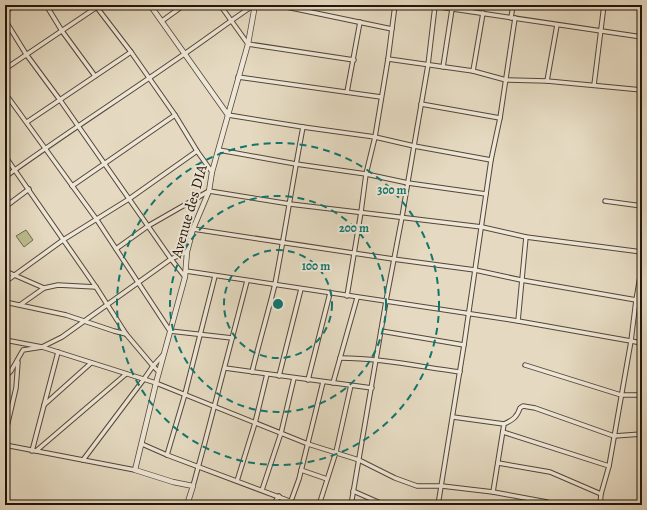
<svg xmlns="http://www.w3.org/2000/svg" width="647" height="510" font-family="Alegreya,serif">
  <rect width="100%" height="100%" fill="#e5dac1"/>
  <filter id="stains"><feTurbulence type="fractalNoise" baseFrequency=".005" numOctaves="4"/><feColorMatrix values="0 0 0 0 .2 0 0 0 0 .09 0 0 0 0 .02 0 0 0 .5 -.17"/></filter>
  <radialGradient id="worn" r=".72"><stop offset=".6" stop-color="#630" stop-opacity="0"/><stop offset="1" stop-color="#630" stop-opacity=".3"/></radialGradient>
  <path fill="#bcbd8e" stroke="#70694c" d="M26 230 33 240 24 247 16 236Z"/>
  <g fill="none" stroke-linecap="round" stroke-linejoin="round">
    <defs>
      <g id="minor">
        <path d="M46 5 62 31 95 76"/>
        <path d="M95 5 131 52 175 115 197 151 212 172"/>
        <path d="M220 5 248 44 354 60"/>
        <path d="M277 5 392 29"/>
        <path d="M426 5 642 37"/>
        <path d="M5 12 14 5"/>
        <path d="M511 18 513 5"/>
        <path d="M5 20 26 54 60 100 171 259 62 337 42 347 23 350 11 371 5 377"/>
        <path d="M162 21 184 5"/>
        <path d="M388 59 473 71 506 80 547 81 642 90"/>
        <path d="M443 67 452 9"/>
        <path d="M5 69 100 5"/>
        <path d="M473 71 483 13"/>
        <path d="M238 77 381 97"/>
        <path d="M547 81 557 25"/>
        <path d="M594 85 604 5"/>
        <path d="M347 92 360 22"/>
        <path d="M5 93 97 220 170 331 232 338"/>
        <path d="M421 104 500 118"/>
        <path d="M228 115 303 127 375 137 414 146 491 160"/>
        <path d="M27 122 131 52"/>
        <path d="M219 150 296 164 366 174 408 183 486 194"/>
        <path d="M5 156 96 287 126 334 153 366 159 372"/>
        <path d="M5 177C60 137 118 100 174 61 201 43 227 23 254 5"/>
        <path d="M72 186 175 115"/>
        <path d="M605 201 642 206"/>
        <path d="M5 207 29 189"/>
        <path d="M193 229 393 259 475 270 521 280 642 301"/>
        <path d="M116 249 148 226 209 191 290 204 482 227 526 237 642 252"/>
        <path d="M5 271 44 288 58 285 96 287"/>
        <path d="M186 271 518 321 642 343"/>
        <path d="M185 277 171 259 187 252"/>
        <path d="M5 282 63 240 129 199 197 151"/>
        <path d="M347 296 361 212 366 174 375 137 388 59 395 5"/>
        <path d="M5 302 66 315 114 331 126 334"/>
        <path d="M20 305 44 288"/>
        <path d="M518 321 526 237"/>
        <path d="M381 331 464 345"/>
        <path d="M5 340 42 347 156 383 308 444 359 460 395 478 417 486H442L493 492 547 502 554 505"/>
        <path d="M340 358C380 358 421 367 460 372"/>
        <path d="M525 365 621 395H642"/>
        <path d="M225 368 372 388"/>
        <path d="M252 372C259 343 268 313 275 284 285 232 293 179 303 127"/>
        <path d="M279 376 301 289"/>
        <path d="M308 380 330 293"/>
        <path d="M333 383 357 298"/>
        <path d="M44 405 91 363"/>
        <path d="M453 417 504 424 493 492"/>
        <path d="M504 424C513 420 517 417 520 408L523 406 535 408 614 436 642 434"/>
        <path d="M503 432 609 466"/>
        <path d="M5 435 16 388 18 362"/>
        <path d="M142 444 167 455 300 505"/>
        <path d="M5 445 135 470"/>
        <path d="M32 451 58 352"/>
        <path d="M36 451 126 374"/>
        <path d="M167 455 185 394 215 276"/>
        <path d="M83 460 144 379 153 366 163 355"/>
        <path d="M498 463 550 472 601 494"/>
        <path d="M301 470 327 479"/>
        <path d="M237 481 255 423 267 374"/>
        <path d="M193 486 205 442 247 281"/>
        <path d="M262 490 281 433 294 378"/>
        <path d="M353 491 385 505"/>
        <path d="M291 501 299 479 323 382"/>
        <path d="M273 505 279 496"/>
        <path d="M319 505 336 452 351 385"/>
        <path d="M351 505 386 301 402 217 414 146 428 65 435 6"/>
        <path d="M438 505 464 345 491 160 500 118 515 18"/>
        <path d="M600 505 601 494 609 466 631 341 636 300 642 265"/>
      </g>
      <g id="tertiary">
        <path d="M150 5 228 115"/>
        <path d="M187 505 193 486 173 482 135 470 156 383 185 277 187 252 193 229 209 191 212 172 248 44 255 5"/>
      </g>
    </defs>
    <use href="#minor" stroke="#544638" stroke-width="5.5"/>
    <use href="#tertiary" stroke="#544638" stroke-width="6"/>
    <use href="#minor" stroke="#eee7d7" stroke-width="3.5"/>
    <use href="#tertiary" stroke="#eee7d7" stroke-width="4.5"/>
  </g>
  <g fill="none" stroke="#0f766e" stroke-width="2" stroke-dasharray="7 5">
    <circle cx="278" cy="304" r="54"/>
    <circle cx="278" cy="304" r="108"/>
    <circle cx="278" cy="304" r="161"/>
  </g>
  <g text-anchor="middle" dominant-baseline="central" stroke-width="4" stroke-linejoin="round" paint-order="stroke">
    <g font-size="15" fill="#23150b" stroke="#eee7d7">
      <text transform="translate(189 211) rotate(-74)">Avenue des DIA</text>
    </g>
  </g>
  <circle cx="278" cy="304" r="6" fill="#0f766e" stroke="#eee7d7" stroke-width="2"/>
  <g font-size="12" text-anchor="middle" font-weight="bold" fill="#0f766e" stroke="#eee7d7" stroke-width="4" stroke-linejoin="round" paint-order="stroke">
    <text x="392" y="194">300 m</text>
    <text x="354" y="232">200 m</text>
    <text x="316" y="270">100 m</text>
  </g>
  <rect width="647" height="510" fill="none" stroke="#e5dac1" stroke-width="20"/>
  <rect x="6" y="6" width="635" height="498" fill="none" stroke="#23150b" stroke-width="2"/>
  <rect x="10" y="10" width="627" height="490" fill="none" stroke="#23150b"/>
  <rect width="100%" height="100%" filter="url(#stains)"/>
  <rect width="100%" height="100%" fill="url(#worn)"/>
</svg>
